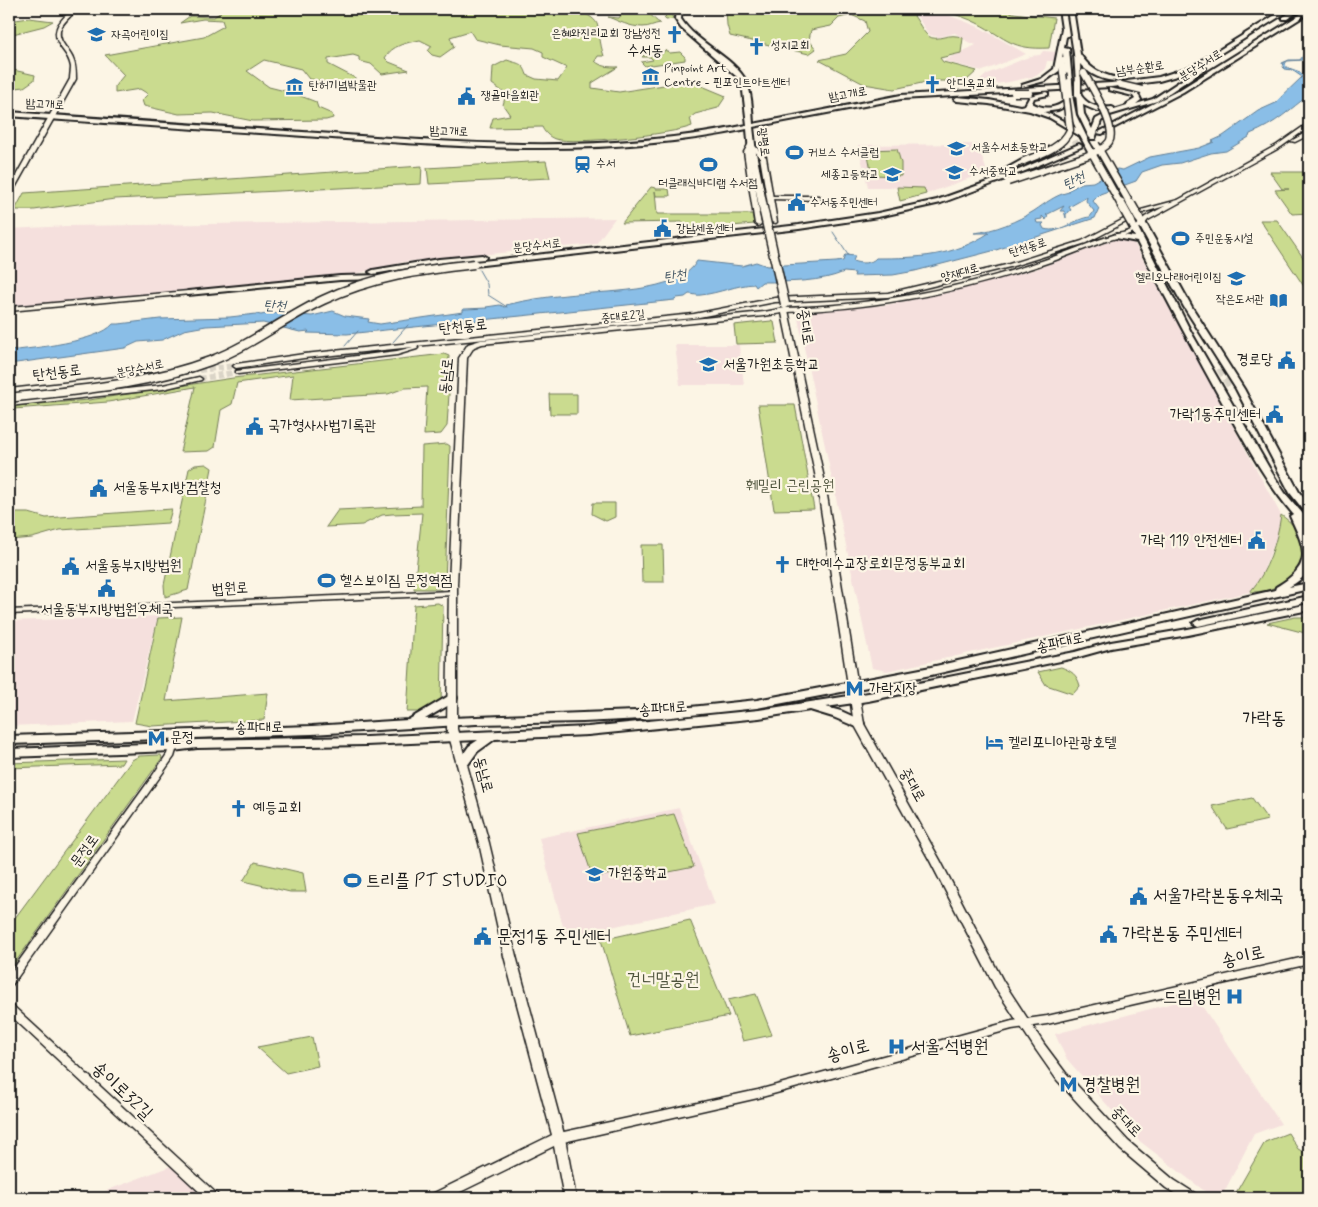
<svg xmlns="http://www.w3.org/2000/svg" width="1318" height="1207" font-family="Mynerve,'Poor Story',sans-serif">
  <rect width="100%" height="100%" fill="#fcf5e5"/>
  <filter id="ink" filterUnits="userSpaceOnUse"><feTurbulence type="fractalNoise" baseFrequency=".02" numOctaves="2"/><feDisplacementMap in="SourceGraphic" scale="10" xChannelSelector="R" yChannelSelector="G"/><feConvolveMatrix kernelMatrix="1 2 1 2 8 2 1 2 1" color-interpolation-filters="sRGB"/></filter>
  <g filter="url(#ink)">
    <g fill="#f5e0dd">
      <path d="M924 9 943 13 979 27 1026 54 983 71 943 61 976 45 1003 55 968 42 955 33 939 37 929 35 915 13Z"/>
      <path d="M1043 51 1057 52 1056 61H1047L1045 69 1036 76 1004 83 980 85 977 83 987 74 1031 56 1040 55Z"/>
      <path d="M978 144 987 172 926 194 924 188 868 187 858 145Z"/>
      <path d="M615 218 596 244 404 262 347 276 9 306V229L68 226Z"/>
      <path d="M1119 238 1132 239 1281 515 1278 534 1260 579 1250 592 887 671 872 668 797 314 803 312 886 305 946 293 1036 269Z"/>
      <path d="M675 345H739L744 385H680Z"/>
      <path d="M158 616 132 721 9 726V621Z"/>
      <path d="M679 808 715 904 566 937 539 838Z"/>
      <path d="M1196 997 1281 1124 1254 1134 1221 1198H1216L1207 1193 1137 1139 1066 1058 1055 1034Z"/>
      <path d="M171 1166 204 1198H93L108 1190Z"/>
    </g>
    <g fill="#cadb8f" stroke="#737c56">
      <path d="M212 9H573C608 21 594 27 604 56H598L595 61C601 67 610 67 618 67L592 83V88L619 92 690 81 726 96 718 108 695 114 690 118 692 126C674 134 574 145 555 139 549 137 544 132 542 127L490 128 493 118 510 115 503 105 506 94 492 84 493 67 507 60C518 64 523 62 527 75L536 79 558 81 567 68 543 57V52L534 48 500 45 475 39 470 31 450 37 454 47 440 57 432 55 428 51 432 46 420 40C406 43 392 45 385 58L389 62 409 70 382 74 371 64 359 61V57L353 55 328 59V64L355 78 353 84C334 90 326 80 309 79L301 69 264 60 247 71 269 87 293 93 316 102 318 108 332 114 333 118 326 120 253 121 213 113 179 114 144 106 142 100 148 94 140 89 115 93V86L124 75 105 55 204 37 224 26 222 20 203 19 180 23 190 16 214 17 221 12Z"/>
      <path d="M623 9H672L671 13 673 19 666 20 664 18 666 16 650 9 643 10C651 12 652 19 660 23 654 24 649 27 643 27 629 27 619 21 608 17L619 18 621 15 616 12 633 10Z"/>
      <path d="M726 9H998L1014 13 1054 18 1049 48C1011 50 1008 39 977 23 959 14 940 10 920 9L914 16C918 21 923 32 928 36 938 43 949 31 963 38L961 53 940 58 943 62 977 71 966 81H931L894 89 864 84 819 60 846 54 868 32 865 21 851 15 839 18 831 26 811 30 809 40 816 49 809 54 730 36 727 25Z"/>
      <path d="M29 18 53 21 44 26 9 35V21Z"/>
      <path d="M665 50 670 53 680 52 685 57V60L645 66 641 62 653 60 650 57H642L644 55H661Z"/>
      <path d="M9 69 35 75 34 80 24 87 9 89Z"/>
      <path d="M897 149 901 163V176L872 175 867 150Z"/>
      <path d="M546 161 550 178 429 184 427 168Z"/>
      <path d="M422 166 421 184 115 199 34 210H15L24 193Z"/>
      <path d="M1270 172H1309V213L1292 214 1275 190 1289 189H1282Z"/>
      <path d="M651 187 656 188V189H669L670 196H656L655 191 657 214H752L754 224 687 230 682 222 622 223Z"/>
      <path d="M897 187 924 188 926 194 900 201Z"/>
      <path d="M1260 220H1277L1309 266V294Z"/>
      <path d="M771 321 774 322 778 343 736 344 734 325Z"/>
      <path d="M444 354 449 356 448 372 450 378 447 426 441 434 424 435 427 387 405 388 388 394 290 400 293 375 237 383 232 404 221 410 215 447 209 451 180 452 195 387 108 402 13 409 15 406 89 400 233 378Z"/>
      <path d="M549 394H577V414H550Z"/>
      <path d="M758 405H795L814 509 774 510Z"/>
      <path d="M447 444 450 446 445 584 441 589H414L422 513 392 514 382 515 362 525 326 527 338 510 421 506 422 446Z"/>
      <path d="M206 464 212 468 188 590 165 597 164 585 189 469 195 465Z"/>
      <path d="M593 503H615V517L606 521 592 514Z"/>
      <path d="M172 509 168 523 60 530 32 538 10 540 9 538V513H29L46 518Z"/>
      <path d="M1281 515C1302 530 1304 541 1305 566 1286 582 1275 592 1250 592 1268 571 1277 542 1281 515Z"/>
      <path d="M641 545H663L664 582H642Z"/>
      <path d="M438 603 443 606 441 705 434 712H407L414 605Z"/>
      <path d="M182 617 166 701 268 693 264 720 152 726 135 723 158 618Z"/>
      <path d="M1295 617H1309V634L1267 623Z"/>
      <path d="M1061 667C1071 671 1077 674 1080 686L1073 694 1046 685 1038 672Z"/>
      <path d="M161 755 162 758 9 971V926L132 760 139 756Z"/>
      <path d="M124 759 121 764 9 768V763Z"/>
      <path d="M1252 798 1268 820 1227 829 1212 806Z"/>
      <path d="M674 814 694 867 634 879 632 869 593 878 578 833Z"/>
      <path d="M255 862 303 873 306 892H290L243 881Z"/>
      <path d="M690 920 729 1016 630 1036 601 940Z"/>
      <path d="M756 994 772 1035 743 1041 728 1000Z"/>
      <path d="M312 1037 318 1066 286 1073 257 1047Z"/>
      <path d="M1288 1133 1298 1149 1309 1155V1198H1233L1265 1142Z"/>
    </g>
    <path fill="#8abee7" stroke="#5e7d96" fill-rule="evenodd" d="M1309 48V52L1303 60 1287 61 1285 64 1286 67 1300 72 1304 77H1309V95C1290 109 1276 124 1250 134L1249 137 1226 151 1211 153 1180 163 1162 165 1142 172 1136 181 1100 194 1093 201 1099 209 1095 218 996 250 915 271 893 275 854 276 855 273 844 272C822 282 789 282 762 282L756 287 754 284C736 285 720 293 701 295 697 296 694 294 689 294L685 297 677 298 675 300 347 334 307 333 309 331 300 332 263 323 206 326 184 330 162 340 138 342 125 348 9 364V351C33 348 98 342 113 324H119L160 319 230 317 256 314 261 315 270 313 312 316 333 311 345 316 369 319 368 322 380 324 463 312V309H465L487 308 486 307 500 305 505 307 507 306 506 305C526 300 546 297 566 295 600 291 680 294 697 261L742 266 756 262 767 266 836 262 843 261 845 255 855 256 853 261C860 264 871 264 876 258 919 258 952 257 989 233H974C994 231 1018 221 1034 211 1046 203 1055 195 1069 192V190L1082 183 1093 182 1117 169 1123 170 1150 157 1199 148 1214 142 1212 141 1223 136 1258 111 1278 102 1277 101 1302 77 1292 70 1284 69 1282 63 1289 60H1300L1305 53 1303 52ZM1087 197 1086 201 1094 211 1090 217C1075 218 1061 234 1044 229L1042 225 1044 223H1037L1036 220 1042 219V216L1046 220 1048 216 1046 215 1064 206 1060 211H1064L1066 218V214L1071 210 1069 207Z"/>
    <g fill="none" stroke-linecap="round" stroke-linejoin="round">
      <g stroke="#5e7d96" stroke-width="1">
        <path d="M833 232 848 255"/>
        <path d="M479 270 487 284 488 295 507 307"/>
        <path d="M393 342 408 325"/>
        <path d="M345 346 358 331"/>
      </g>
      <g stroke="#dad4c7" stroke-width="6" stroke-dasharray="6 3" stroke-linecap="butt">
        <path d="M199 370 236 366"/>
        <path d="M199 379 238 372"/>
      </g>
      <path stroke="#dad4c7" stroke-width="8" stroke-dasharray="8 4" stroke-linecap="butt" d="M1220 368 1232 389"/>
      <path stroke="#dad4c7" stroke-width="6" stroke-dasharray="6 3" stroke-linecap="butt" d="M1073 144 1100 133"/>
      <defs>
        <g id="tertiary">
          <path d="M1307 124H1309V127L1281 147 1148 220C1137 236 1115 237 1098 244 1084 249 1070 255 1056 260 968 291 877 309 785 312L782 310 785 308C888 305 989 283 1085 245 1095 241 1106 237 1117 234 1122 233 1127 232 1131 230 1138 226 1140 221 1145 217 1151 213 1159 210 1165 206L1145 212 1086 243 1010 267 888 297 775 302 694 318 416 346 418 348 417 349 397 355 238 374 236 373V371L397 351 413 347 304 358 236 368 233 366 236 364 304 354 694 314 775 298 888 293 1006 265 1082 241 1141 210 1178 200 1277 145Z"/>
          <path d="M1307 132H1309V135L1295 142 1291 141Z"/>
          <path d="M771 196H819L822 198 819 200 769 199 768 198Z"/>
          <path d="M152 373 155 375 154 376 9 393V389Z"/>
          <path d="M199 377 202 379 201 380 163 389 9 406V402L163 385Z"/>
          <path d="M452 591 456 593 455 595 9 614V610Z"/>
          <path d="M177 731 180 732 181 734 174 757 12 985 9 986V975L151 778 167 754 173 734 174 732Z"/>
          <path d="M1309 956V964L1047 1024 1012 1029 758 1098 559 1143 555 1141 554 1138 555 1135 559 1133 758 1090 1012 1021 1047 1016Z"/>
          <path d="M9 1004 12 1005 217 1194 218 1198H206L9 1014Z"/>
        </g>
        <g id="secondary">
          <path d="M72 9H77C72 16 62 22 60 31 58 42 70 50 73 59 76 66 76 72 76 79L12 193 9 195V188L70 79C70 75 71 71 71 67 70 60 66 54 62 49 49 31 59 22 72 9Z"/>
          <path d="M751 142 766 157 777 222 776 223 771 222 760 157 752 148 750 152 761 224 758 226 755 224 744 152 749 143Z"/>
          <path d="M188 291 191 293 190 294 9 311V307Z"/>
          <path d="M785 308 788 310 825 483 864 724 940 860 1003 981 1044 1044 1065 1072 1128 1141 1174 1180 1196 1194 1198 1198H1182L1166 1188 1120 1149 1057 1080 1036 1050 995 987 930 861 854 724 817 483 782 313 764 316 482 344 474 347 467 358 457 585V729L489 843 516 956 565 1138 576 1198H564L554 1146 448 1198H430L432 1194 552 1135 504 956 479 843 447 729 449 585 459 358 468 344 481 340 764 312Z"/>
        </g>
        <g id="primary">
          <path d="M676 9H682L681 19C697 44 734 57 746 81 752 94 752 109 753 124L901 95 1111 83 1159 77 1193 66 1285 9H1292L1197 68 1180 75 1159 81 1111 87 901 99 753 127 756 153 768 212 764 214 760 212 749 153 747 129C606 159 460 147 318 137 215 130 112 124 9 116V112C117 120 225 127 333 134 470 144 611 154 747 125L743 91 737 77 681 28 675 19Z"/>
          <path d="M1059 9H1065L1069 35 1066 37 1064 48 1069 49 1072 82 1069 84 1066 82 1063 53 1059 71 1045 81 1022 87V85L1041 79 1054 69 1062 29Z"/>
          <path d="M1067 9H1073L1080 54C1091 71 1103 75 1122 79V81C1107 82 1090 76 1080 64L1081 82 1076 83 1074 54Z"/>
          <path d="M1296 9H1302L1287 19H1283V17Z"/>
          <path d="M1203 66 1206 68 1205 69 1157 101 1110 115 1101 121 1095 139H1091L1089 137 1078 114 1076 94H1080C1088 106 1098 108 1112 107L1114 108V110L1127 106V104L1135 99 1133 96 1109 90V88L1138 94 1141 100 1136 104 1153 99ZM1083 105 1097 111H1111L1096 119 1092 129 1084 114Z"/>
          <path d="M1046 92 1048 93V95L1034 98 1032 103C1044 110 1057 109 1067 99L1068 95H1072L1076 115 1091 146 1090 147H1086L1080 136 1050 118 1030 111 989 104 957 101 954 99 957 97 989 100 1020 106 1025 105 1030 96ZM1068 105 1070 115 1076 128 1054 116 1044 112 1058 110Z"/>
          <path d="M1136 216 1143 218 1192 307 1244 389 1299 492 1309 505V514L1306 513 1290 493 1236 389 1184 307 1135 218Z"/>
          <path d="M1128 220 1135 222 1191 332 1272 473 1285 493 1309 521V530L1305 528C1309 538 1312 558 1309 568 1307 576 1296 583 1289 587L1309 583V589L931 675 757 708 662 718 583 722 476 724 312 734 9 744V736L312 726 408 720 452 694 456 695 457 698 456 701 425 719 662 710 757 700 931 667 1275 590 1276 587C1313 565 1306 551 1290 516L1293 514C1266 482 1247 446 1227 411 1196 355 1166 299 1137 242L1116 238 1112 236 1116 234 1135 237 1127 222Z"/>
          <path d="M1309 596V602L1198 626 1193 623 1198 620Z"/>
          <path d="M1309 604V610L1188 635 1111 648 1075 658 868 701 826 707 841 711 863 721 864 724 863 727 859 728 833 717 810 710 759 718 588 735 495 739 477 752 467 766H459L457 763 469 746 478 740 366 745 197 748 173 751 9 757V749L173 743 197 740 366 737 588 727 759 710 868 693 1075 652 1111 642 1188 629Z"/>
        </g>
        <g id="trunk">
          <path d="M1309 9V13L1183 92 1102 134 1097 133 1179 90Z"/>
          <path d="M1061 56 1064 58 1066 73 1063 75 1060 73 1058 58Z"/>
          <path d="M1079 144 1082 146 1081 147 1011 177 941 203 878 217 799 229 474 266 470 264 474 262 799 225 878 213 937 200 1007 175Z"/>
          <path d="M1022 160 1027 161 998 177 993 176Z"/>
          <path d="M482 255 486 257 485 259 439 263 373 274 369 272 373 270 439 259Z"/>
          <path d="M384 275 388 277 387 279 340 280 188 295 184 293 188 291 340 276Z"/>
        </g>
      </defs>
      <use href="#tertiary" stroke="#1c1c1c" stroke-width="3"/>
      <use href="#secondary" stroke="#1c1c1c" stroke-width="3"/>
      <use href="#primary" stroke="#1c1c1c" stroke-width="4"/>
      <use href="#trunk" stroke="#1c1c1c" stroke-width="4"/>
      <use href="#tertiary" fill="#fcf5e5" fill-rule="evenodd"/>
      <use href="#secondary" fill="#fcf5e5" fill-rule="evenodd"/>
      <use href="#primary" fill="#fcf5e5" fill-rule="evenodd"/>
      <use href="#trunk" fill="#fcf5e5" fill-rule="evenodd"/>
      <defs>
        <g id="primary-bridge-far1">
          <path d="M1069 82 1070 95"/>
          <path d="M1078 82V95"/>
          <path d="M1121 85 1142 90"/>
          <path d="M1014 93H1029"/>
          <path d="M1096 144 1131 205"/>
          <path d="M1088 146 1121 205"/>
        </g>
        <g id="primary-bridge">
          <path d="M1121 204 1131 222"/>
          <path d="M1131 204 1139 218"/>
          <path d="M764 212 785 304"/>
        </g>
        <g id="trunk-bridge-far1">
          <path d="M1024 161C1041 154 1062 148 1070 130L1063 73"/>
          <path d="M1008 182 1086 156C1094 153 1104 149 1109 142 1118 128 1091 86 1084 73"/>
        </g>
        <path id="trunk-bridge" d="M9 398C77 390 146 385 210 361 250 346 285 318 323 300 371 277 422 270 474 264"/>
      </defs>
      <use href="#primary-bridge-far1" stroke="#1c1c1c" stroke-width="9" stroke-linecap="butt"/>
      <use href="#primary-bridge" stroke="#1c1c1c" stroke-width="11" stroke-linecap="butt"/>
      <use href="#trunk-bridge-far1" stroke="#1c1c1c" stroke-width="9" stroke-linecap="butt"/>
      <use href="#trunk-bridge" stroke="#1c1c1c" stroke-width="11" stroke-linecap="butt"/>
      <use href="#primary-bridge-far1" stroke="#fcf5e5" stroke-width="6"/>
      <use href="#primary-bridge" stroke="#fcf5e5" stroke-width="8"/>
      <use href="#trunk-bridge-far1" stroke="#fcf5e5" stroke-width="6"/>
      <use href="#trunk-bridge" stroke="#fcf5e5" stroke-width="8"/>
    </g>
  </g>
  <defs>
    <symbol id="church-bare" viewBox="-9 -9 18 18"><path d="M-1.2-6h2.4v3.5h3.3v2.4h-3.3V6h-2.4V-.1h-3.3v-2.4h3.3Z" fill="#1f6fb2" stroke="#fcf5e5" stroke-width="2.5" paint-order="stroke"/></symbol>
    <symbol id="school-bare" viewBox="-9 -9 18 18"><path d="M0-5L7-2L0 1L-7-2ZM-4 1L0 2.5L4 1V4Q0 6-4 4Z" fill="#1f6fb2" stroke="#fcf5e5" stroke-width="2.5" paint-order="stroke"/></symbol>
    <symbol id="museum-bare" viewBox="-9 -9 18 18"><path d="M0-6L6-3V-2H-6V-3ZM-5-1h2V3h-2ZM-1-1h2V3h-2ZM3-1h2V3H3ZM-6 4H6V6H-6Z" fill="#1f6fb2" stroke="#fcf5e5" stroke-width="2.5" paint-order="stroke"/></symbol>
    <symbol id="civic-bare" viewBox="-9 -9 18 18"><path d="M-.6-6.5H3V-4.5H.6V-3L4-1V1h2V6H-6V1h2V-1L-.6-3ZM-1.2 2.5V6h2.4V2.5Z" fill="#1f6fb2" stroke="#fcf5e5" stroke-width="2.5" paint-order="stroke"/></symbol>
    <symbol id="stadium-bare" viewBox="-9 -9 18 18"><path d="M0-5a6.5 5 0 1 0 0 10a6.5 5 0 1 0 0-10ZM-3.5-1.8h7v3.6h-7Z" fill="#1f6fb2" stroke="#fcf5e5" stroke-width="2.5" paint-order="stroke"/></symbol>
    <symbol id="station-bare" viewBox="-9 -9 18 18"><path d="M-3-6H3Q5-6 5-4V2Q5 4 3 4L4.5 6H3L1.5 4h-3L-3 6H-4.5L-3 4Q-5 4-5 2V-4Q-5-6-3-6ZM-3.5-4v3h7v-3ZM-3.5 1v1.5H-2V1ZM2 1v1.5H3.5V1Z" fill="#1f6fb2" stroke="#fcf5e5" stroke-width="2.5" paint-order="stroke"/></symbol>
    <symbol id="library-bare" viewBox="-9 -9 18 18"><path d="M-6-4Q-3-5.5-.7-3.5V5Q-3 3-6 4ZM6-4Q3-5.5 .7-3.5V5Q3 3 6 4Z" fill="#1f6fb2" stroke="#fcf5e5" stroke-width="2.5" paint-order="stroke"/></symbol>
    <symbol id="metro-bare" viewBox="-9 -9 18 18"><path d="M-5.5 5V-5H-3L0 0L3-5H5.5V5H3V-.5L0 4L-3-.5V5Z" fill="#1f6fb2" stroke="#fcf5e5" stroke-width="2.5" paint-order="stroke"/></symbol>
    <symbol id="hotel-bare" viewBox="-9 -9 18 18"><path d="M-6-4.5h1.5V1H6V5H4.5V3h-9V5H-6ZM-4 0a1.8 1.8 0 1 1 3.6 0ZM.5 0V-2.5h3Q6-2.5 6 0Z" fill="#1f6fb2" stroke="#fcf5e5" stroke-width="2.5" paint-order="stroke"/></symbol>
    <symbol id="hospital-bare" viewBox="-9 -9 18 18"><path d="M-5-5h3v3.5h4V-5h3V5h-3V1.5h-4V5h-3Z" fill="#1f6fb2" stroke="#fcf5e5" stroke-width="2.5" paint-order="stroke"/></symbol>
  </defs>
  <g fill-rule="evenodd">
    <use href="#church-bare" x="662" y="22" width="25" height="25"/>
    <use href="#school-bare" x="84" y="22" width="25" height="25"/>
    <use href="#church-bare" x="744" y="34" width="25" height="25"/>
    <use href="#museum-bare" x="638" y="64" width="25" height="25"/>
    <use href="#church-bare" x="920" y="72" width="25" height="25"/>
    <use href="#museum-bare" x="282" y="74" width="25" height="25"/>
    <use href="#civic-bare" x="454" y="84" width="25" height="25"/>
    <use href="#school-bare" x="944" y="136" width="25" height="25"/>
    <use href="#stadium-bare" x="782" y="140" width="25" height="25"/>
    <use href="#station-bare" x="570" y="152" width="25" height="25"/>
    <use href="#stadium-bare" x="696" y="152" width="25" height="25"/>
    <use href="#school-bare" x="942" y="160" width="25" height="25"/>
    <use href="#school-bare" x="880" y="162" width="25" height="25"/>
    <use href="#civic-bare" x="784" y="190" width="25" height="25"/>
    <use href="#civic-bare" x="650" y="216" width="25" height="25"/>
    <use href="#stadium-bare" x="1168" y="226" width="25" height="25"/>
    <use href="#school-bare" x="1224" y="266" width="25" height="25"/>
    <use href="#library-bare" x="1266" y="288" width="25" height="25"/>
    <use href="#civic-bare" x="1274" y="348" width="25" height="25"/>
    <use href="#school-bare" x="696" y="352" width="25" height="25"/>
    <use href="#civic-bare" x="1262" y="402" width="25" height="25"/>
    <use href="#civic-bare" x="242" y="414" width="25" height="25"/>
    <use href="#civic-bare" x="86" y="476" width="25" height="25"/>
    <use href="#civic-bare" x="1244" y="528" width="25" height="25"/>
    <use href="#church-bare" x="770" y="552" width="25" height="25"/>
    <use href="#civic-bare" x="58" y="554" width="25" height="25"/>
    <use href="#stadium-bare" x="314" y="568" width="25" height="25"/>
    <use href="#civic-bare" x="94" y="576" width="25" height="25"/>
    <use href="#metro-bare" x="842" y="676" width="25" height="25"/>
    <use href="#metro-bare" x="144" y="726" width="25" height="25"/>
    <use href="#hotel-bare" x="982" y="730" width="25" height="25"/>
    <use href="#church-bare" x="226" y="796" width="25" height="25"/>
    <use href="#school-bare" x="582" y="862" width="25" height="25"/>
    <use href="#stadium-bare" x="340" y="868" width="25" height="25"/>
    <use href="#civic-bare" x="1126" y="884" width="25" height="25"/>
    <use href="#civic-bare" x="1096" y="922" width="25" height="25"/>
    <use href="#civic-bare" x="470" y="924" width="25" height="25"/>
    <use href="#hospital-bare" x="1222" y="984" width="25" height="25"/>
    <use href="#hospital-bare" x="884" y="1034" width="25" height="25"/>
    <use href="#metro-bare" x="1056" y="1072" width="25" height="25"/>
  </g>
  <g text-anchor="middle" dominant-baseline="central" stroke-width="4.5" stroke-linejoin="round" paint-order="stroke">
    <g font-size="12" fill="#1c1c1c" stroke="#fcf5e5" text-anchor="start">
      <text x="661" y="34" text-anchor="end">은혜와진리교회 강남성전</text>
      <text x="111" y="35">자곡어린이집</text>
      <text x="771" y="46">성지교회</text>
      <text x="664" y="69">Pinpoint Art<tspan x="664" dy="14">Centre - 핀포인트아트센터</tspan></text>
      <text x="947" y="84">안디옥교회</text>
      <text x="309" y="86">탄허기념박물관</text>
      <text x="481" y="96">쟁골마을회관</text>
      <text x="971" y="148">서울수서초등학교</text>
      <text x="808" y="153">커브스 수서클럽</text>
      <text x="596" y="164">수서</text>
      <text x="969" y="172">수서중학교</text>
      <text x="879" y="175" text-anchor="end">세종고등학교</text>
      <text x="708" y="184" text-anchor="middle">더클래식바디랩 수서점</text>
      <text x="810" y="203">수서동주민센터</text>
      <text x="676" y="229">강남세움센터</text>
      <text x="1195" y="239">주민운동시설</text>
      <text x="1222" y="278" text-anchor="end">헬리오나래어린이집</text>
      <text x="1264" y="300" text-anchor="end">작은도서관</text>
    </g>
    <g font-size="12" fill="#1c1c1c" stroke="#fcf5e5">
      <text transform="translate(1201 66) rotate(-32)">분당수서로</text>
      <text transform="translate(1140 69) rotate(-8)">남부순환로</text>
      <text transform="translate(848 95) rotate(-10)">밤고개로</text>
      <text transform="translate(45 105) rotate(3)">밤고개로</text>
      <text transform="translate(449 132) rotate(2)">밤고개로</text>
      <text transform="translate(763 142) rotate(83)">광평로</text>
      <text transform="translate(537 246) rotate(-6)">분당수서로</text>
      <text transform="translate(1028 248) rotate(-17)">탄천동로</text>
      <text transform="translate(960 273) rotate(-15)">양재대로</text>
      <text transform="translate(623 317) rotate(-6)">중대로2길</text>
      <text transform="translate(140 369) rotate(-12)">분당수서로</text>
    </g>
    <g font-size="14" font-style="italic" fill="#425563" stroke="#fcf5e5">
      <text transform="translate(1074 181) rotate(-26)">탄천</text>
      <text transform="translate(675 276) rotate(-9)">탄천</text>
      <text transform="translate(275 306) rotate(2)">탄천</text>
    </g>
    <g font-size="15" fill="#1c1c1c" stroke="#fcf5e5">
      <text x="645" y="51">수서동</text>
    </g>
    <g font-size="15" fill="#1c1c1c" stroke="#fcf5e5">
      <text transform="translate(463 327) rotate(-6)">탄천동로</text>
      <text transform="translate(805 327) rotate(80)">중대로</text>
      <text transform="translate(57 373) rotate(-7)">탄천동로</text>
      <text transform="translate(447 376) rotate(-84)">동남로</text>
      <text transform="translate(230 589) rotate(-3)">법원로</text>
      <text transform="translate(1060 643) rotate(-13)">송파대로</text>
      <text transform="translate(663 709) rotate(-5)">송파대로</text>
      <text transform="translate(259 728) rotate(-1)">송파대로</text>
      <text transform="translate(483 775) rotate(75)">동남로</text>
      <text transform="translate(912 785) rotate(60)">중대로</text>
      <text transform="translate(85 851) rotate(-54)">문정로</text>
      <text transform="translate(1126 1122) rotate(46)">중대로</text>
    </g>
    <g font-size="15" fill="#1c1c1c" stroke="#fcf5e5" text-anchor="start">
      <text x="1273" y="360" text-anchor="end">경로당</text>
      <text x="723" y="365">서울가원초등학교</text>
      <text x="1261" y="415" text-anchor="end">가락1동주민센터</text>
      <text x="268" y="426">국가형사사법기록관</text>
      <text x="113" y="488">서울동부지방검찰청</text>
      <text x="1242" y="541" text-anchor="end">가락 119 안전센터</text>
      <text x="796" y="564">대한예수교장로회문정동부교회</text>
      <text x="85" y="566">서울동부지방법원</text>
      <text x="340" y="581">헬스보이짐 문정역점</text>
      <text x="107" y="610" text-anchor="middle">서울동부지방법원우체국</text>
      <text x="869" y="689">가락시장</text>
      <text x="170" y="738">문정</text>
      <text x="1008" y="743">켈리포니아관광호텔</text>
      <text x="253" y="808">예등교회</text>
      <text x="608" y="874">가원중학교</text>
    </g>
    <g font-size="15" fill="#50553e" stroke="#fcf5e5">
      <text x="790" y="486">훼밀리 근린공원</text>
    </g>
    <g font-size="18" fill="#1c1c1c" stroke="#fcf5e5">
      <text x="1264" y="719">가락동</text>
    </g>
    <g font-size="18" fill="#1c1c1c" stroke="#fcf5e5" text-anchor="start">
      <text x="366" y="881">트리플 PT STUDIO</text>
      <text x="1153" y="896">서울가락본동우체국</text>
      <text x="1122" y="934">가락본동 주민센터</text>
      <text x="497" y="937">문정1동 주민센터</text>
      <text x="1221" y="997" text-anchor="end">드림병원</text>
      <text x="911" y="1047">서울 석병원</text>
      <text x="1082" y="1085">경찰병원</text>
    </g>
    <g font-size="18" fill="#1c1c1c" stroke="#fcf5e5">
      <text transform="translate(1243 957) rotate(-13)">송이로</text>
      <text transform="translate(848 1051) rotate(-15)">송이로</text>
      <text transform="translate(122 1091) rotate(43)">송이로32길</text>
    </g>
    <g font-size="18" fill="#50553e" stroke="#fcf5e5">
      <text x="663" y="980">건너말공원</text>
    </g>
  </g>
  <rect width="1318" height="1207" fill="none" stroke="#fcf5e5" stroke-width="30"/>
  <rect x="15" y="15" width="1288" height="1177" fill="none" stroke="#1c1c1c" stroke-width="2" filter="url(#ink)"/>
</svg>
